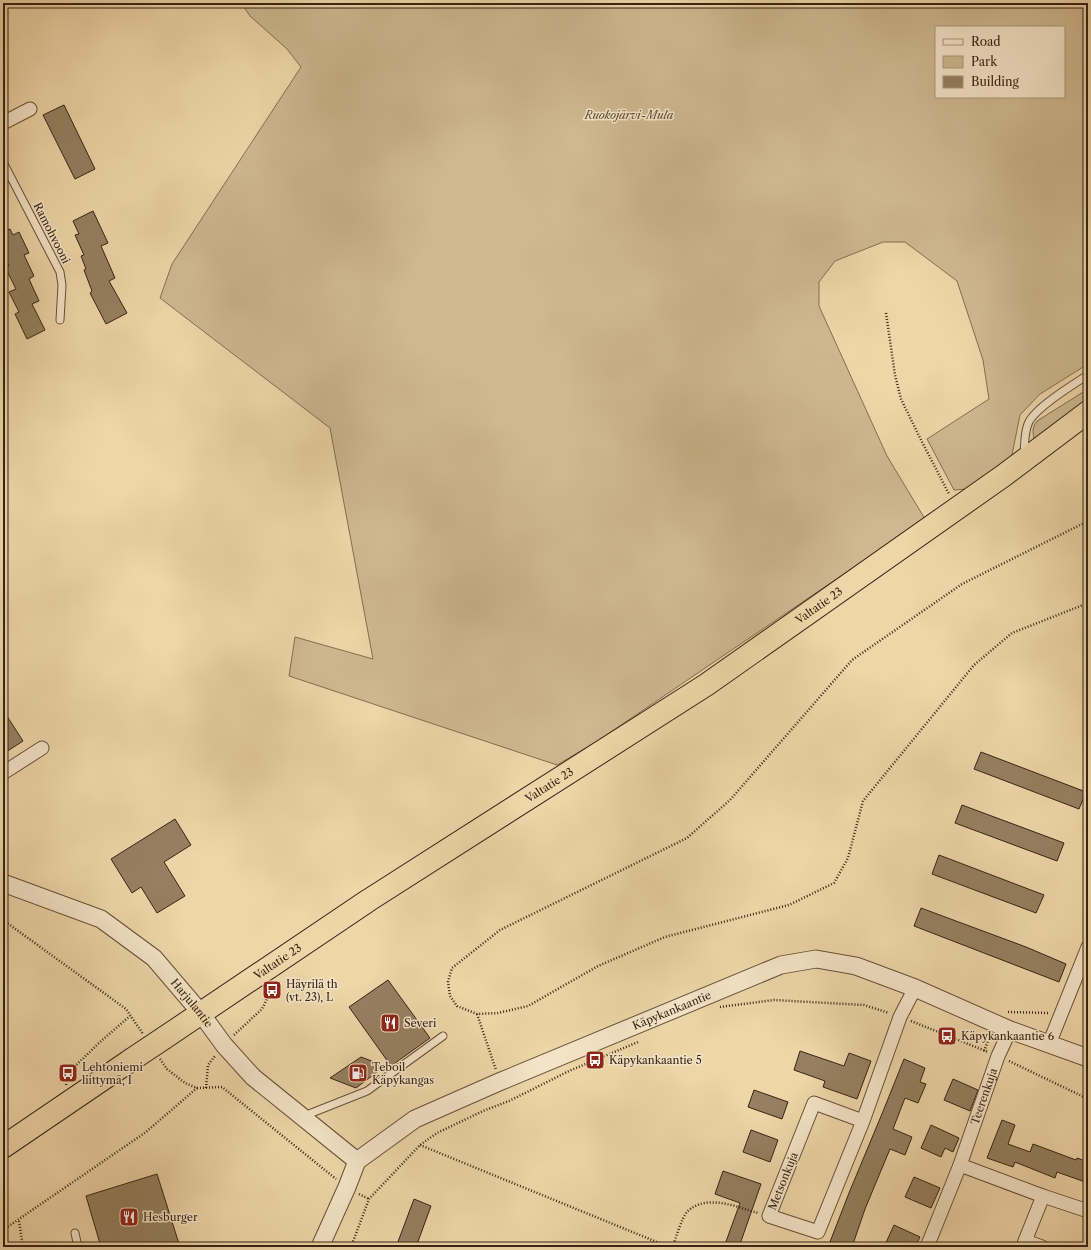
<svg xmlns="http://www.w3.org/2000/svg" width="1091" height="1250" font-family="'Libre Caslon Text',serif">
  <rect width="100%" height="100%" fill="#eed6a9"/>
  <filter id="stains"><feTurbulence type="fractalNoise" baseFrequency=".005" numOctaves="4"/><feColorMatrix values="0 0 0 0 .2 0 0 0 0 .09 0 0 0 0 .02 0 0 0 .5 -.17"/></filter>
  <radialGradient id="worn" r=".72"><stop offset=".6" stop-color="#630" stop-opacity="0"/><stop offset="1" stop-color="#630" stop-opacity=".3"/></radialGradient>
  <g fill="#cfb890" stroke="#836e52" fill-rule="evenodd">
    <path d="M241 3H1088V364L1040 394 1020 415 1011 460 967 489 954 490 927 439 989 399 983 360 957 281 905 242H883L835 261 819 282V306L887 456 925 519 596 742 557 765 289 676 295 637 373 659 330 428 160 298 172 264 301 67 287 49 250 16ZM936 27H1064V97H936Z"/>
    <path d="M1088 389V404L1035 443C1033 434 1031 429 1037 421Z"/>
  </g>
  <g fill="#968061" stroke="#372313">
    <path d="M64 105 95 169 75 179 43 115Z"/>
    <path d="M93 211 108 243 101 246 115 278 109 281 127 313 106 324 90 293 92 291 84 270 86 269 81 256 84 255 75 235 79 234 73 221Z"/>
    <path d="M10 229 13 235 19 232 29 253 24 255 34 276 29 279 39 301 32 304 45 330 27 339 15 314 19 312 9 292 16 289 5 267 9 266 3 254V232Z"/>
    <path d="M3 710 23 741 3 754Z"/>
    <path d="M981 752 1086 792 1079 809 974 769Z"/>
    <path d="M962 805 1064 843 1057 861 955 823Z"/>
    <path d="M175 819 191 845 164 862 185 896 157 913 141 887 132 893 111 859Z"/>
    <path d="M939 855 1044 895 1036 913 932 874Z"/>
    <path d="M921 908 1026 947 1066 964 1059 982 914 926Z"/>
    <path d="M388 980 430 1038 391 1066 349 1007Z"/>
    <path d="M800 1051 844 1066 849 1053 871 1061 857 1099 823 1087 825 1081 794 1070Z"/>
    <path d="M361 1057 385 1066 356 1088 330 1078Z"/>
    <path d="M904 1059 925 1068 920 1082 926 1084 918 1103 905 1098 893 1129 912 1137 905 1155 890 1149 865 1209 852 1247H828L849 1193 884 1109Z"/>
    <path d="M953 1079 978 1090 970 1111 944 1100Z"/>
    <path d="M754 1090 788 1102 782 1119 748 1107Z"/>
    <path d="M1002 1120 1015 1125 1008 1144 1030 1152 1033 1144 1076 1160 1077 1158 1088 1162V1183L1057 1172 1055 1178 1015 1162 1013 1167 987 1158Z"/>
    <path d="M931 1125 959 1138 953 1152 945 1148 941 1157 921 1148Z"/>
    <path d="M751 1130 778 1140 770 1162 743 1152Z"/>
    <path d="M723 1171 761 1184 739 1247H724L740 1203 715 1194Z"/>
    <path d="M157 1174 180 1247H101L86 1196Z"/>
    <path d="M914 1177 940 1188 931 1208 905 1197Z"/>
    <path d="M414 1199 431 1206 416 1247H396Z"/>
    <path d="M894 1225 920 1237 915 1247H884Z"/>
  </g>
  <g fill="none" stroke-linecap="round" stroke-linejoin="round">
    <defs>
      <g id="service">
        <path d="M3 162 60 272 62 285 60 320"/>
        <path d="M1024 455C1025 444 1024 434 1028 424 1033 409 1074 384 1088 375"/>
        <path d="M304 1116 367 1091 443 1036"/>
        <path d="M75 1233 78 1247"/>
      </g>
      <g id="minor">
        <path d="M3 123 30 109"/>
        <path d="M3 773 42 748"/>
        <path d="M1049 1044 1088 947"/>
        <path d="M863 1121 814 1103 769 1216 818 1232 863 1121 900 1017 915 988"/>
        <path d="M960 1165 1043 1196 1088 1211"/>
        <path d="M1025 1241 1043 1196"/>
        <path id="s1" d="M927 1247 960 1165 998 1056 1010 1030"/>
        <path d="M1023 1247 1025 1241 1042 1247"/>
      </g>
      <g id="tertiary">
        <path id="s2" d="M3 883 101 919 154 958 200 1012 224 1045 253 1077 357 1161"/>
        <path id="s3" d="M320 1247 347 1187 357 1161 415 1119 499 1082 781 965 816 959 856 966 915 988 1010 1030 1088 1058"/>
      </g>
      <g id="trunk">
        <path id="s4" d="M164 1038 369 900 706 685 1003 476 1088 412"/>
        <path d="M3 1147 131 1060"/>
      </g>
    </defs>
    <use href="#service" stroke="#655038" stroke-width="9"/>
    <use href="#minor" stroke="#655038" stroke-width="15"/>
    <use href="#tertiary" stroke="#655038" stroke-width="19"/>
    <use href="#trunk" stroke="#372313" stroke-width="24"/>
    <g stroke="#372313" stroke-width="2.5" stroke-dasharray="1 2" stroke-linecap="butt">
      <path d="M886 313 895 375 901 399 921 440 949 494"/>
      <path d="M1088 521 962 584 852 660 730 800 687 838 500 930 452 968 448 982 450 996 457 1006 477 1014 498 1013 528 1006 598 966 665 937 789 905 834 883 848 858 863 801 974 665 1012 633 1088 603"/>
      <path d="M3 920 126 1009 143 1034"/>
      <path d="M720 1007 774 1000 864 1005 889 1013"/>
      <path d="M1008 1012 1049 1013"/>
      <path d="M477 1014 496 1070"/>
      <path d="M911 1021 988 1052"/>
      <path d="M234 1035 262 1009 274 985"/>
      <path d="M984 1051 990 1036"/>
      <path d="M160 1059 167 1069 185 1083 197 1088 222 1087 336 1179"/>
      <path d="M1009 1061 1088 1099"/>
      <path d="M66 1085 68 1073 100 1042 130 1016"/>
      <path d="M206 1088 208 1065 215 1056"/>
      <path d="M420 1145 669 1247"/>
      <path d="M359 1194 369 1199"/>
      <path d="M19 1221 23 1247"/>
      <path d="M3 1230 146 1132 197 1088"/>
      <path d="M351 1247 369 1199 420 1145 437 1133 483 1111 509 1101 569 1071 638 1042"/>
      <path d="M673 1247C675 1240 682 1217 687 1212 706 1193 737 1207 758 1213"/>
    </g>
    <use href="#service" stroke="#f4e4c7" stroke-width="7"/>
    <use href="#minor" stroke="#f4e4c7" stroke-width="13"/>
    <use href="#tertiary" stroke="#f4e4c7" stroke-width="17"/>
    <use href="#trunk" stroke="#eed6a9" stroke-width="22"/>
    <defs>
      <path id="trunk-bridge" d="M131 1060 164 1038"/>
    </defs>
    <use href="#trunk-bridge" stroke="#372313" stroke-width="24" stroke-linecap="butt"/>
    <use href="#trunk-bridge" stroke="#eed6a9" stroke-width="22"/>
  </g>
  <defs>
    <symbol id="bus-square" viewBox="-11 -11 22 22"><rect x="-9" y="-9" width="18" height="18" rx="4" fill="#8f2418" stroke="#f4e4c7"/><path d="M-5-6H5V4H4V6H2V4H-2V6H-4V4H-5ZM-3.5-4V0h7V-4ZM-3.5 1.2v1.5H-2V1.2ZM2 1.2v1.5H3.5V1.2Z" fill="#fff"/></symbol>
    <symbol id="restaurant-square" viewBox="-11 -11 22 22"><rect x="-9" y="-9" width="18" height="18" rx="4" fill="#8f2418" stroke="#f4e4c7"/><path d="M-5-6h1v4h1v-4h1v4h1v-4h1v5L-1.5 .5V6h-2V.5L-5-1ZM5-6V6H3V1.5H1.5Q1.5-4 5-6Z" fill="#fff"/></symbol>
    <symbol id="fuel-square" viewBox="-11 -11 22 22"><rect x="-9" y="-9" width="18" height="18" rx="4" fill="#8f2418" stroke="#f4e4c7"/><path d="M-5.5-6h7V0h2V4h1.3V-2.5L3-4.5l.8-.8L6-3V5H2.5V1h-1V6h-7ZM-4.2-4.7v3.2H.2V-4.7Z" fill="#fff"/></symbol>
  </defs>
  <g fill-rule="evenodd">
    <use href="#bus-square" x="261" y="979" width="22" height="22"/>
    <use href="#restaurant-square" x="379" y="1012" width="22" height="22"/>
    <use href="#bus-square" x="936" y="1025" width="22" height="22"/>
    <use href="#bus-square" x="584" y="1049" width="22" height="22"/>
    <use href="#bus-square" x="57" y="1062" width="22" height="22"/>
    <use href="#fuel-square" x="347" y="1062" width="22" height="22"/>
    <use href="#restaurant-square" x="118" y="1206" width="22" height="22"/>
  </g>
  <g text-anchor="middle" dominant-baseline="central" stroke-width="3" stroke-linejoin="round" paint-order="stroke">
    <g font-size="11" font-style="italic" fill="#5d4832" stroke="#f4e4c7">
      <text x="629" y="115">Ruokojärvi-Mula</text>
    </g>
    <g font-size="11" fill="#372313" stroke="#f4e4c7">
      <text transform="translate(52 233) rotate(63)">Ramohvooni</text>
      <text stroke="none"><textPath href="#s4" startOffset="785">Valtatie 23</textPath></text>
      <text stroke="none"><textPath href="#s4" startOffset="461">Valtatie 23</textPath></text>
      <text stroke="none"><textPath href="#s4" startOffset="137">Valtatie 23</textPath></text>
      <text stroke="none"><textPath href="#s2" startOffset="229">Harjulantie</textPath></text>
      <text stroke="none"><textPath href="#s3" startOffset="444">Käpykankaantie</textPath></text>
      <text stroke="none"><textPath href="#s1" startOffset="161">Teerenkuja</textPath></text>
      <text transform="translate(783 1181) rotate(-68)">Metsonkuja</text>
    </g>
    <g font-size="11" fill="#372313" stroke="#f4e4c7" text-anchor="start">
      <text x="286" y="984">Häyrilä th<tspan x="286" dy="13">(vt. 23), L</tspan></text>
      <text x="404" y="1023">Severi</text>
      <text x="961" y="1036">Käpykankaantie 6</text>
      <text x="609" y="1060">Käpykankaantie 5</text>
      <text x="82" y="1067">Lehtoniemi<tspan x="82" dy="13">liittymä, I</tspan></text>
      <text x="372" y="1067">Teboil<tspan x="372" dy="13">Käpykangas</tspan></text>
      <text x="143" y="1217">Hesburger</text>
    </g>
  </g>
  <rect width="1091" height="1250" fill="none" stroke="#eed6a9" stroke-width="16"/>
  <rect x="4" y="4" width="1083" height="1242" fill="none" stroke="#372313" stroke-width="2"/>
  <rect x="8" y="8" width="1075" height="1234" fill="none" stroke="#372313"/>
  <rect x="935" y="26" width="130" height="72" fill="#f4e4c7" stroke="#a8977f"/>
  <rect x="943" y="39" width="20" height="6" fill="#f4e4c7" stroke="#a8977f"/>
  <text x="971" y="46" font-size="12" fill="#372313">Road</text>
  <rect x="943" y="56" width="20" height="12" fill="#cfb890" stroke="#a8977f"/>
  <text x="971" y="66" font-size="12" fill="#372313">Park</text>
  <rect x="943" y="76" width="20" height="12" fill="#968061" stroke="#a8977f"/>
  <text x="971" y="86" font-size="12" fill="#372313">Building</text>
  <rect width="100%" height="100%" filter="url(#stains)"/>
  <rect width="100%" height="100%" fill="url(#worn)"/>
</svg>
